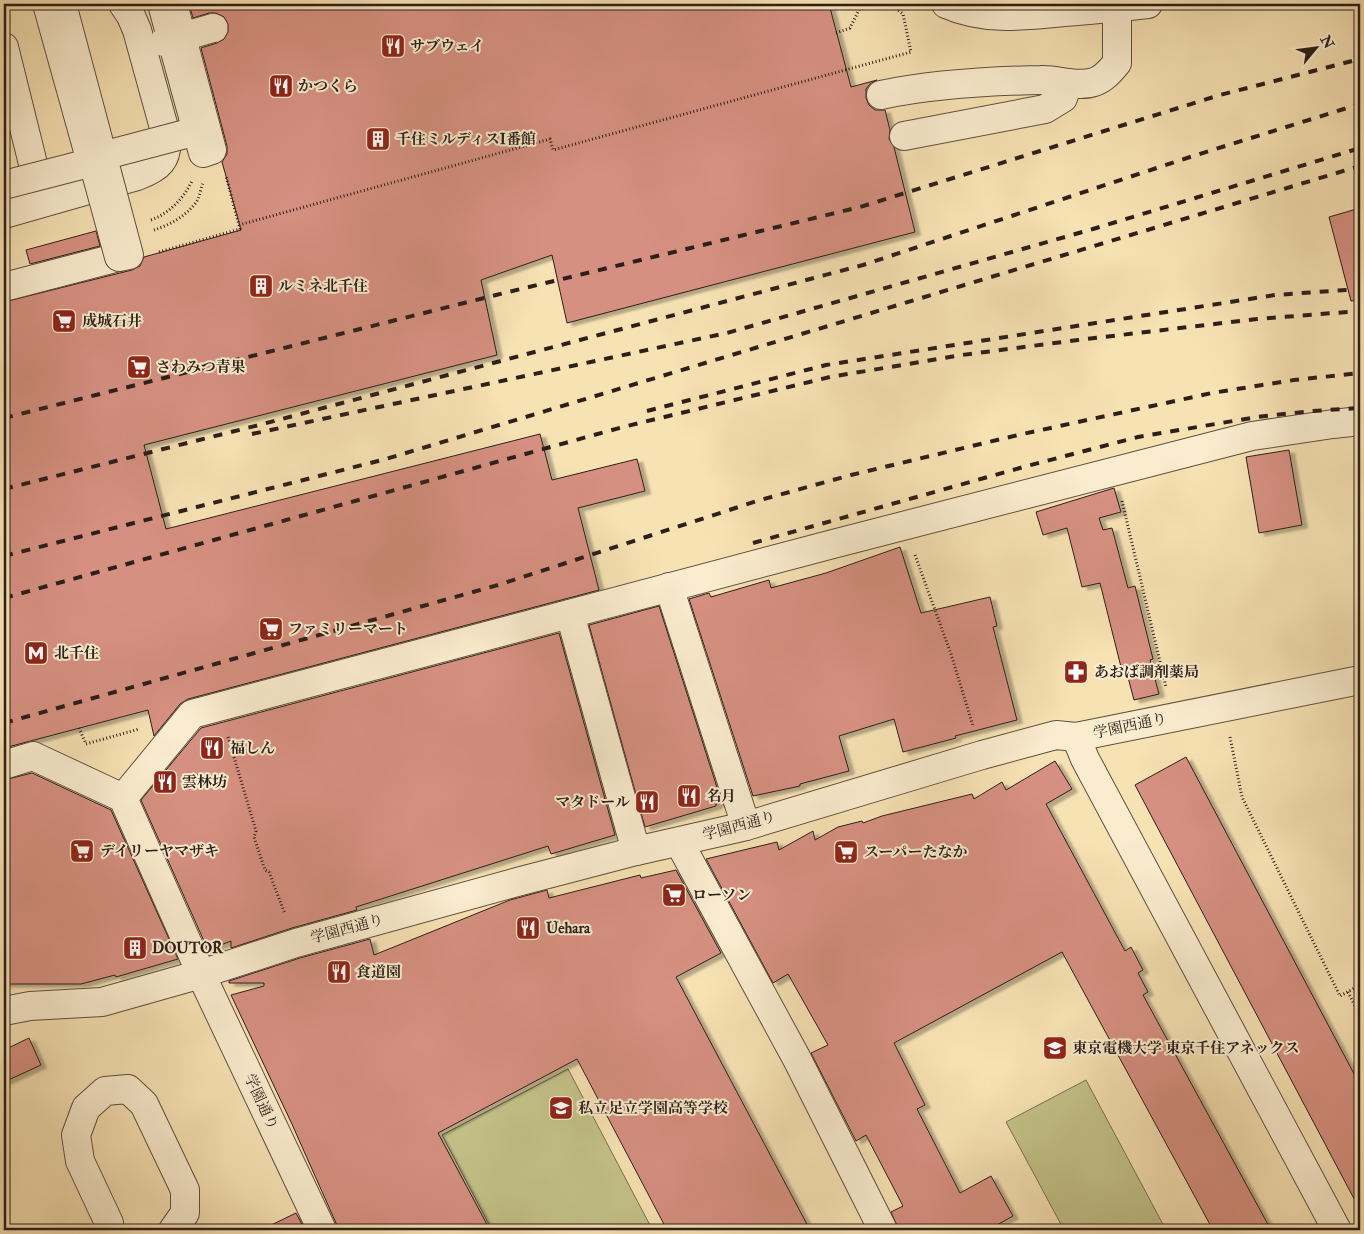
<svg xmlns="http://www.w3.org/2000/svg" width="1364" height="1234" font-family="'IM FELL Double Pica','Noto Serif JP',serif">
  <defs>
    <filter id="shadow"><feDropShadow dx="5.5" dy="3" stdDeviation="1" flood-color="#0004"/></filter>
  </defs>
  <rect width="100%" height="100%" fill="#f7e2b4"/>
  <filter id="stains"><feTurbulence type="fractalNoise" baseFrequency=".004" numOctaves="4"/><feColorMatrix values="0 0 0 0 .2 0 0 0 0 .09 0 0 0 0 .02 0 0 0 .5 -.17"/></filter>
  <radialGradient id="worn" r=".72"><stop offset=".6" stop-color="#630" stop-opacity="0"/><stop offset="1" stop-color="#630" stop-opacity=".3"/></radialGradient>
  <g fill="#c3c289" stroke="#787052">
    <path d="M568 1069 652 1229 650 1230H492L442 1135Z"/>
    <path d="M1086 1080 1166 1230H1064L1006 1122Z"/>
  </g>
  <g fill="#d69081" stroke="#2c1f1a" filter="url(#shadow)">
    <path d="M189 4H829L851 87 877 80 870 84 866 89V98L869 105 875 110H885L890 130 889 139 894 147 915 232 567 323 552 255 481 280 497 355 144 445 166 529 540 434 552 480 637 459 645 491 578 508 599 590 188 699 180 704 154 736 148 710 4 748V302L132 270 140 266 144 257 241 230 222 162 227 154V146L201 48 217 43 224 39 228 32V24L224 17 216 13H209L193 18Z"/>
    <path d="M1360 208V300L1351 301 1329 217Z"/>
    <path d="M96 231 100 246 30 264 26 250Z"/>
    <path d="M1289 450 1302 525 1259 533 1246 457Z"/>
    <path d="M1114 488 1121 512 1099 518 1103 530 1112 528 1128 588 1135 586 1153 659 1150 660 1159 694 1134 700 1125 666 1121 667 1100 583 1082 587 1067 528 1043 535 1036 512Z"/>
    <path d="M900 547 921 613 990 597 997 626 993 627 1017 720 955 736 956 738 903 752 894 719 839 736 849 771 800 784V786L753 796 689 599 709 593 711 597 769 580 771 588 826 573Z"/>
    <path d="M659 606 722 803 716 804V806L645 827 589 625Z"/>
    <path d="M559 633 615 835 551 854 548 846 356 907 357 910 292 928 231 948V941L208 950 141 800 201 728Z"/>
    <path d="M1186 757 1360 1085V1210L1135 785Z"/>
    <path d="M1055 761 1072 789 1046 804 1125 951 1131 947 1143 970 1138 973 1148 992 1143 995 1271 1230H1213L1062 952 894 1043 925 1105 917 1109 960 1193 991 1176 1013 1216 988 1230H899L891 1212 903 1206 866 1135 856 1141 811 1053 828 1045 788 974 773 983 706 859 777 842 779 850 813 831 815 840 838 827 862 821 863 823 882 816 972 794 974 799 1002 782 1006 790Z"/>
    <path d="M32 773 111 810 178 959 116 977 115 975 81 984H4V780Z"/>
    <path d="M676 870 721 953 676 977 810 1230H667L577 1059 438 1133 490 1230H337L336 1223 291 1122 231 995 264 986V983H229V981L300 958 370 939 374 955 510 900 547 890 549 898 640 875 641 878Z"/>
    <path d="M29 1038 41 1065 4 1082V1050Z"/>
    <path d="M296 1213 305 1230H261Z"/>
  </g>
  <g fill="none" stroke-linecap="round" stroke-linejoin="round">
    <defs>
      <g id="minor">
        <path d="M946 4C984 21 1024 16 1064 12 1092 10 1120 7 1148 4"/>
        <path d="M4 47 42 200"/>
        <path d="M881 95C933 84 988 81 1041 80 1058 79 1077 88 1094 82 1104 79 1111 70 1117 63V8"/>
        <path d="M904 136 1045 109 1063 98 1068 83"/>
        <path d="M4 214 137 176C159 168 169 160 166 135L137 30 131 16 123 4"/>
        <path d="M4 287 119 257"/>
        <path d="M669 587 746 826"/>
        <path d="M570 614 636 851"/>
        <path d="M1076 737 1085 759 1337 1230"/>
        <path d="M4 765 33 756 123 798 207 987 322 1230"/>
        <path d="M123 798 192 714 833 544 1252 436 1333 424 1360 421"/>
        <path d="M679 842 797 1059 883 1230"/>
        <path d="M4 1011 30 1006 102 1002 201 974 296 943 521 881 636 851 746 826 982 755 1056 735 1076 737 1360 680"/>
        <path d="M109 1230V1223L80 1161 76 1135 86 1108 105 1091 128 1089 144 1104 185 1190V1213L173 1230"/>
      </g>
    </defs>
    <use href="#minor" stroke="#5f5040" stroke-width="30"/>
    <g stroke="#2c1f1a" stroke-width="3" stroke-dasharray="1 2.5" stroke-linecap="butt">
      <path d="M151 220C170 213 183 199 192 181"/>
      <path d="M239 225 550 139 553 150 911 52 903 14 890 4"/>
      <path d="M154 230C170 225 190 214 198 199 200 194 201 188 203 183"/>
      <path d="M159 252 240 229 226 176"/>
      <path d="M1122 501 1166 687"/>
      <path d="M915 555 951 654 973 726"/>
      <path d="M79 728 86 744 139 729"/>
      <path d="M228 737 256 831 254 837 265 870 269 872 285 914"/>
      <path d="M1230 737 1242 797 1340 996 1360 985"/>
      <path d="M1348 992 1360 1016"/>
    </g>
    <use href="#minor" stroke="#faecce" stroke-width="28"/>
    <g stroke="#2c1f1a" stroke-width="4" stroke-dasharray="9 9" stroke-linecap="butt">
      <path d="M647 411 826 365 1275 295 1360 289"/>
      <path d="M4 418 496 295 860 207 1220 95 1360 59"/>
      <path d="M252 434 727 333 1093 229 1360 148"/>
      <path d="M4 489 259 425 863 265 1190 157 1360 104"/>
      <path d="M753 543 1027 466 1138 437 1257 417 1312 411 1360 408"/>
      <path d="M4 556 386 459 1360 166"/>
      <path d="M4 598 623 427 830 377 962 355 1078 340 1257 319 1360 311"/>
      <path d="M4 723 498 585 757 501 851 475 1018 435 1212 393 1294 380 1360 373"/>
    </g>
    <defs>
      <g id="minor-bridge">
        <path d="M47 4 88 151 93 162 119 257 129 255 62 4"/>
        <path d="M162 4 203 153 212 150 173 4"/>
        <path d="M164 42 213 28"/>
        <path d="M4 185 93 162 102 156 197 131"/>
      </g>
    </defs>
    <use href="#minor-bridge" stroke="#5f5040" stroke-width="30" stroke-linecap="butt"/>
    <path stroke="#2c1f1a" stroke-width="3" stroke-dasharray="1 2.5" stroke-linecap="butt" d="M836 33 850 28 862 4"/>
    <use href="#minor-bridge" stroke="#faecce" stroke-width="28"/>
  </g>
  <defs>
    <symbol id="restaurant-square" viewBox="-11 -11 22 22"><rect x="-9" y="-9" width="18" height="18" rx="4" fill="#8f2418" stroke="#faecce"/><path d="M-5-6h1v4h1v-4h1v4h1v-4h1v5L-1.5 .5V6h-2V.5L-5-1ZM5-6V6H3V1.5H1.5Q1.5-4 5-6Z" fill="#fff"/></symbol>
    <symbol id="building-square" viewBox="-11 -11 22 22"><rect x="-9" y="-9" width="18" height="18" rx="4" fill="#8f2418" stroke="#faecce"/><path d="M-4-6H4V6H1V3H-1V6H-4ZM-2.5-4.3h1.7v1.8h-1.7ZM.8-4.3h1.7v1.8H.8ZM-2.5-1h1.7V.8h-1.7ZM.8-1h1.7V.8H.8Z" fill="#fff"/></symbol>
    <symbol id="supermarket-square" viewBox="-11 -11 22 22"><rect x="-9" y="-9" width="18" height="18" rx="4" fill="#8f2418" stroke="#faecce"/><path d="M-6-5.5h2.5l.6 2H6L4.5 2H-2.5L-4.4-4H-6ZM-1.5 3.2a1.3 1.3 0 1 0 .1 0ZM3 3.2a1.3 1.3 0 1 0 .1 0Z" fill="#fff"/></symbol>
    <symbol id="metro-square" viewBox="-11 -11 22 22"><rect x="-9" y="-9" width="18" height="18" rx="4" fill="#8f2418" stroke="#faecce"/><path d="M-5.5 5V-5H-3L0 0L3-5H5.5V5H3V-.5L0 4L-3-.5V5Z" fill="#fff"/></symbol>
    <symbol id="pharmacy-square" viewBox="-11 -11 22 22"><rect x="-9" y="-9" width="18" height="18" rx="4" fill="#8f2418" stroke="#faecce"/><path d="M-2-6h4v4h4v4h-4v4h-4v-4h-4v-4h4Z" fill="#fff"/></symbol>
    <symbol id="university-square" viewBox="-11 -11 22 22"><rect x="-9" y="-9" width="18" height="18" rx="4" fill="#8f2418" stroke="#faecce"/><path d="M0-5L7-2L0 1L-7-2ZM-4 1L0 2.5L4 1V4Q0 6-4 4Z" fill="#fff"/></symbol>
    <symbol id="school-square" viewBox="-11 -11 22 22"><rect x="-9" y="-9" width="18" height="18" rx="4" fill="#8f2418" stroke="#faecce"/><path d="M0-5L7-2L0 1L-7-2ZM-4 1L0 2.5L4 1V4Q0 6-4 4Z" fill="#fff"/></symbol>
  </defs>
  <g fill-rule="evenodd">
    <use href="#restaurant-square" x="379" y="32" width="28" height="28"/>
    <use href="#restaurant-square" x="267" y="72" width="28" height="28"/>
    <use href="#building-square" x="364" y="125" width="28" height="28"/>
    <use href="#building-square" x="247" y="272" width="28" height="28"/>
    <use href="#supermarket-square" x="50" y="307" width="28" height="28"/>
    <use href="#supermarket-square" x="125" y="353" width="28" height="28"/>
    <use href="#supermarket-square" x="257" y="615" width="28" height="28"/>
    <use href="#metro-square" x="22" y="639" width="28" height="28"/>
    <use href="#pharmacy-square" x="1062" y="658" width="28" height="28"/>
    <use href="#restaurant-square" x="198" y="734" width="28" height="28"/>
    <use href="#restaurant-square" x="151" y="768" width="28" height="28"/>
    <use href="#restaurant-square" x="675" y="782" width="28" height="28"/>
    <use href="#restaurant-square" x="633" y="788" width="28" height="28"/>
    <use href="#supermarket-square" x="68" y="837" width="28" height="28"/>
    <use href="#supermarket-square" x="832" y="838" width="28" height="28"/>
    <use href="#supermarket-square" x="660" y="881" width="28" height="28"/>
    <use href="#restaurant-square" x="514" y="914" width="28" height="28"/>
    <use href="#building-square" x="121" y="934" width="28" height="28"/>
    <use href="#restaurant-square" x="325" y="958" width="28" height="28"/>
    <use href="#university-square" x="1041" y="1034" width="28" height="28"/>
    <use href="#school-square" x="547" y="1094" width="28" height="28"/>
  </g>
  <g text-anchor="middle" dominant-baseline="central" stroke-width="4" stroke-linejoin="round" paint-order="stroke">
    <g font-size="15" font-weight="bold" fill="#2c1f1a" stroke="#faecce" text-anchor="start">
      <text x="410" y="46">サブウェイ</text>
      <text x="298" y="86">かつくら</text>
      <text x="396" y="139">千住ミルディスI番館</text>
      <text x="278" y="286">ルミネ北千住</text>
      <text x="82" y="321">成城石井</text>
      <text x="156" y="367">さわみつ青果</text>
      <text x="288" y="629">ファミリーマート</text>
      <text x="54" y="653">北千住</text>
      <text x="1094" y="672">あおば調剤薬局</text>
      <text x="230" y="748">福しん</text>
      <text x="182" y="782">雲林坊</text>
      <text x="706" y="796">名月</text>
      <text x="630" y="802" text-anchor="end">マタドール</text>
      <text x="100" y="851">デイリーヤマザキ</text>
      <text x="864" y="852">スーパーたなか</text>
      <text x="692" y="895">ローソン</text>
      <text x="546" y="928">Uehara</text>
      <text x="152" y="948">DOUTOR</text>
      <text x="356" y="972">食道園</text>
      <text x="1072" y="1048">東京電機大学 東京千住アネックス</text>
      <text x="578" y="1108">私立足立学園高等学校</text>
    </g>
    <g font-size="15" fill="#2c1f1a" stroke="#faecce">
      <text transform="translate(1130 726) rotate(-12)">学園西通り</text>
      <text transform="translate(739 826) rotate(-15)">学園西通り</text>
      <text transform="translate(347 929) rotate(-15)">学園西通り</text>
      <text transform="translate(261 1102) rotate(65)">学園通り</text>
    </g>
  </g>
  <rect width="1364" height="1234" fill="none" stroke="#f7e2b4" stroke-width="20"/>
  <rect x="5" y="5" width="1354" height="1224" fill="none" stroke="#2c1f1a" stroke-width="2.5"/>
  <rect x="10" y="10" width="1344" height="1214" fill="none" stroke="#2c1f1a"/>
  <g transform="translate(1316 48) rotate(61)" stroke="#faecce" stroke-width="4" paint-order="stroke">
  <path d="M0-4L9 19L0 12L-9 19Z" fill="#2c1f1a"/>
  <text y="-8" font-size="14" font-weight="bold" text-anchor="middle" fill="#2c1f1a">N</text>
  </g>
  <rect width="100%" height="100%" filter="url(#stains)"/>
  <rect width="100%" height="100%" fill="url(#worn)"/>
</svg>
